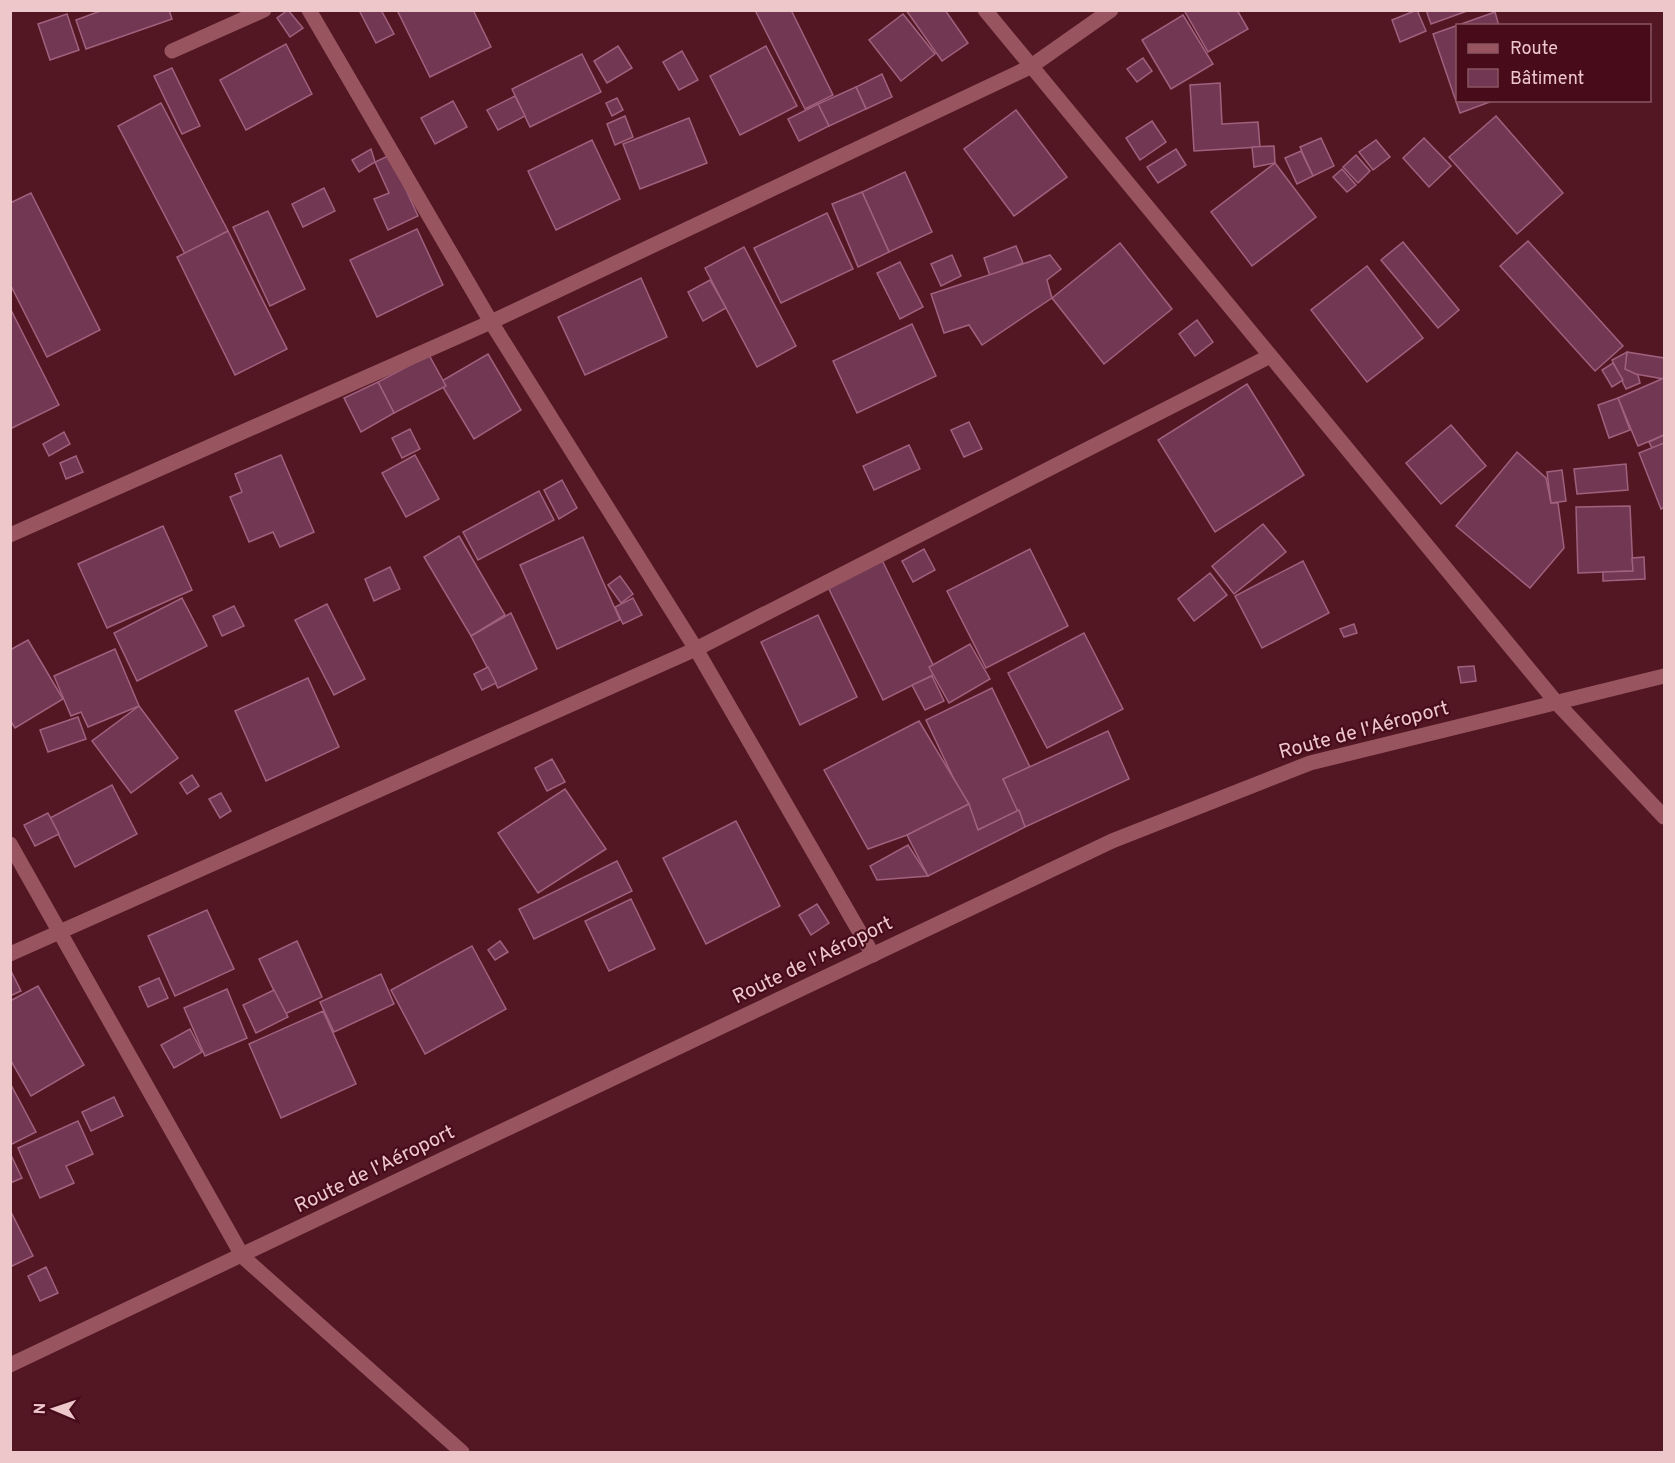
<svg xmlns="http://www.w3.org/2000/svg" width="1675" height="1463" font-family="Overpass,sans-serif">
  <rect width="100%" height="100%" fill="#531724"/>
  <g fill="#723753" stroke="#a0617e" stroke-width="1.5">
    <path d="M103 10H169L172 19 86 49 76 20Z"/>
    <path d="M288 10 303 28 290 37 277 18Z"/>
    <path d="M359 10H381L394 34 376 43Z"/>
    <path d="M397 10H473L491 47 430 77Z"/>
    <path d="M755 10H791L833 95 805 109Z"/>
    <path d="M906 10H945L968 43 942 61Z"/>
    <path d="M1184 10H1237L1248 29 1208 52Z"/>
    <path d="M1417 10 1426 31 1400 42 1392 20Z"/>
    <path d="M1426 10H1470L1431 24Z"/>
    <path d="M1495 12 1499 26H1458V100H1495L1460 113 1433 34Z"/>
    <path d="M67 14 79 50 50 60 38 24Z"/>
    <path d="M903 14 935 54 901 81 869 40Z"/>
    <path d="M1183 15 1213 64 1171 89 1142 40Z"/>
    <path d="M286 44 312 94 246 130 220 80Z"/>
    <path d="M618 46 632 68 607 83 594 61Z"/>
    <path d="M766 46 797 106 740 135 710 76Z"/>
    <path d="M682 51 698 80 679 90 663 62Z"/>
    <path d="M582 54 601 92 530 127 512 89Z"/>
    <path d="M1143 58 1152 71 1137 82 1127 69Z"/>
    <path d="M172 68 200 126 182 134 154 76Z"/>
    <path d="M882 74 892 97 866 109 856 87Z"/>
    <path d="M1220 83 1222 124 1258 122 1260 147 1194 151 1190 85Z"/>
    <path d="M856 87 866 109 829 126 818 104Z"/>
    <path d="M515 96 525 116 498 130 487 110Z"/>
    <path d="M617 98 623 110 612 116 606 103Z"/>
    <path d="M453 101 467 127 435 144 421 118Z"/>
    <path d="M161 103 228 231 185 254 118 126Z"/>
    <path d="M818 104 829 126 799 141 788 119Z"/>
    <path d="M1016 110 1067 177 1014 216 964 149Z"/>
    <path d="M625 116 633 137 615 145 607 124Z"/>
    <path d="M1496 116 1563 193 1517 234 1449 157Z"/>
    <path d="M689 118 707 163 640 189 623 144Z"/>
    <path d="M1152 121 1166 142 1140 160 1126 138Z"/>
    <path d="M1321 138 1334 166 1313 176 1300 147Z"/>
    <path d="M1424 138 1451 166 1429 187 1403 158Z"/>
    <path d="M592 140 620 199 556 230 528 171Z"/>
    <path d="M1376 140 1390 157 1373 170 1359 152Z"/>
    <path d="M1274 146 1275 163 1254 167 1252 147Z"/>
    <path d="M371 149 375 162 359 172 352 160Z"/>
    <path d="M1176 149 1186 165 1158 183 1147 167Z"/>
    <path d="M1301 151 1313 176 1297 184 1285 158Z"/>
    <path d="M390 155 418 216 388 230 374 199 389 193 375 162Z"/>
    <path d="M1356 155 1370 171 1358 183 1343 167Z"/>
    <path d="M1275 163 1316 217 1252 266 1211 212Z"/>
    <path d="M1342 169 1356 185 1347 192 1333 177Z"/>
    <path d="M905 172 932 232 889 252 862 192Z"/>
    <path d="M324 188 335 211 303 227 292 204Z"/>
    <path d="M862 192 889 252 858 267 832 204Z"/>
    <path d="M31 193 100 330 47 357 10 284V203Z"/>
    <path d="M268 211 305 289 270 306 233 227Z"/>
    <path d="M827 213 853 269 781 303 754 248Z"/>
    <path d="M417 229 443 285 377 317 350 260Z"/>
    <path d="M228 231 287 349 235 375 177 257Z"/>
    <path d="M1528 241 1623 346 1595 371 1500 266Z"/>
    <path d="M1403 242 1459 310 1438 328 1381 260Z"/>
    <path d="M1120 243 1172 309 1104 364 1052 298Z"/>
    <path d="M1016 246 1023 263 990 276 984 258Z"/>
    <path d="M744 247 796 346 757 367 705 268Z"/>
    <path d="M952 255 961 276 941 286 931 264Z"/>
    <path d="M1050 255 1061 269 1047 280 1052 298 982 345 969 325 944 333 931 294Z"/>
    <path d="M900 262 923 307 900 319 877 273Z"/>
    <path d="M1367 266 1423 338 1367 382 1311 310Z"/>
    <path d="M641 278 667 337 585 375 558 317Z"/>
    <path d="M710 280 726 308 703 321 688 292Z"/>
    <path d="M10 308 59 405 10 429Z"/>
    <path d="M1197 320 1213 342 1195 356 1179 334Z"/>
    <path d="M912 324 936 376 857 413 833 361Z"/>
    <path d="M1627 352 1664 358V379L1624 372Z"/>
    <path d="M1627 352 1625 369 1638 375 1640 383 1626 389 1612 360Z"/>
    <path d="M488 354 521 410 474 439 440 382Z"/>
    <path d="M429 355 446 386 394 413 378 382Z"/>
    <path d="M1613 363 1623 380 1612 387 1602 370Z"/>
    <path d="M1664 378V435L1638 446 1618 398Z"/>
    <path d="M378 382 394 413 361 432 344 398Z"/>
    <path d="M1247 384 1304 475 1215 532 1158 440Z"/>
    <path d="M1618 398 1630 430 1609 438 1598 405Z"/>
    <path d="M969 422 982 449 964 457 951 430Z"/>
    <path d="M1451 425 1486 466 1441 504 1406 463Z"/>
    <path d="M410 429 420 449 402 458 392 438Z"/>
    <path d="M64 432 70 444 49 456 43 444Z"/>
    <path d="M1664 435V444L1652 448 1649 442Z"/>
    <path d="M1664 443V507L1661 509 1639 453Z"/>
    <path d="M909 445 920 469 874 490 863 466Z"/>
    <path d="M1517 452 1546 478 1551 503H1558L1564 548 1530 588 1456 526Z"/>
    <path d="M281 455 314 532 280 547 273 532 249 542 230 497 242 492 235 474Z"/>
    <path d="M415 455 439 499 406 517 382 473Z"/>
    <path d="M76 456 83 472 66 479 60 463Z"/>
    <path d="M1626 464 1628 490 1577 494 1574 469Z"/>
    <path d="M1562 470 1566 501 1551 503 1547 472Z"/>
    <path d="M562 480 577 508 559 519 544 490Z"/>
    <path d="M539 491 554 520 478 560 463 532Z"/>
    <path d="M1630 506 1633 571 1578 573 1576 507Z"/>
    <path d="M1263 524 1286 552 1234 594 1212 566Z"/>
    <path d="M163 526 192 590 107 628 78 564Z"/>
    <path d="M459 536 505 615 471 636 424 557Z"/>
    <path d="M583 537 620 620 557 649 520 565Z"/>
    <path d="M924 549 935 570 913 582 902 561Z"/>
    <path d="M1030 549 1068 626 986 668 947 591Z"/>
    <path d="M1644 557 1645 579 1603 581V572L1633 571 1632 558Z"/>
    <path d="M882 560 937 673 883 700 828 587Z"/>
    <path d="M1303 561 1329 613 1262 648 1235 596Z"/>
    <path d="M390 567 400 589 374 601 365 579Z"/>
    <path d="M1210 573 1227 595 1194 621 1178 599Z"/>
    <path d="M620 576 633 594 621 603 608 585Z"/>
    <path d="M182 598 207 646 137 681 114 633Z"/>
    <path d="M633 598 642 615 623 624 615 607Z"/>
    <path d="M327 604 365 679 334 695 295 620Z"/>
    <path d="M234 606 244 626 222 636 213 616Z"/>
    <path d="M511 613 537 669 498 688 471 636Z"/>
    <path d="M818 615 857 697 800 725 761 642Z"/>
    <path d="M1354 624 1357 633 1344 637 1340 629Z"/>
    <path d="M1084 633 1123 709 1047 748 1008 673Z"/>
    <path d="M28 640 63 699 15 728 10 720V650Z"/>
    <path d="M970 644 990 679 949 703 929 667Z"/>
    <path d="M115 649 139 706 88 727 81 712 71 716 54 676Z"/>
    <path d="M1474 666 1476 681 1461 683 1458 667Z"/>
    <path d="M488 667 496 683 482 690 474 674Z"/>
    <path d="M932 676 944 701 925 710 912 685Z"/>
    <path d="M308 678 339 747 266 781 235 711Z"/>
    <path d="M992 688 1030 767 1003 779 1019 810 978 830 926 720Z"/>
    <path d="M139 706 178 758 131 793 92 741Z"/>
    <path d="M78 717 86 739 48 752 40 730Z"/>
    <path d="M919 721 969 804 907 835 868 849 824 770Z"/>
    <path d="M1108 731 1129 779 1025 827 1003 779Z"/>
    <path d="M552 759 565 782 547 791 535 768Z"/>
    <path d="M192 775 199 786 187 794 180 783Z"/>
    <path d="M112 785 137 834 75 867 50 818Z"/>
    <path d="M565 789 606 849 538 893 498 833Z"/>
    <path d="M221 793 231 811 220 818 209 799Z"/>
    <path d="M969 804 978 830 1019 810 1025 827 928 876 907 835Z"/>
    <path d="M48 813 59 834 35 846 24 825Z"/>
    <path d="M736 821 780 906 706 944 663 858Z"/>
    <path d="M908 845 928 876 877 880 870 866Z"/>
    <path d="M617 861 632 891 534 939 519 909Z"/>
    <path d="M631 899 655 949 609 971 585 921Z"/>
    <path d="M817 904 829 923 811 935 799 915Z"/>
    <path d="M207 910 234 969 175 996 148 936Z"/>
    <path d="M297 941 322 997 285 1014 259 959Z"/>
    <path d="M500 941 508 952 495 960 488 950Z"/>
    <path d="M472 946 506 1009 425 1054 391 990Z"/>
    <path d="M10 969 21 991 10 996Z"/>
    <path d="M381 974 394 1004 334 1032 320 1002Z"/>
    <path d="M159 978 168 998 148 1007 139 987Z"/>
    <path d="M38 986 84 1065 31 1096 10 1059V1001Z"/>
    <path d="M227 989 247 1038 205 1056 184 1008Z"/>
    <path d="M274 990 288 1017 256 1033 243 1005Z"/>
    <path d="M323 1011 356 1084 281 1118 249 1044Z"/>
    <path d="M190 1029 202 1052 174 1068 161 1045Z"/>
    <path d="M10 1083 36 1132 10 1145Z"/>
    <path d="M114 1097 123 1116 91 1131 82 1112Z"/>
    <path d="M78 1121 93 1154 66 1166 74 1183 40 1198 18 1148Z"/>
    <path d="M10 1153 22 1178 10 1183Z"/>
    <path d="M10 1210 33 1256 10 1267Z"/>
    <path d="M46 1267 58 1293 40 1301 28 1276Z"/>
  </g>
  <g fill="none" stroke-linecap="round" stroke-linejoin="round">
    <g stroke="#98555f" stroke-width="15">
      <path d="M309 10 491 322 696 649 873 955"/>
      <path d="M985 10 1556 702 1664 817"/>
      <path d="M172 51 264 10"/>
      <path d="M10 535 491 322 1030 67 1111 10"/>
      <path d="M10 844 243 1257 462 1452"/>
      <path d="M10 954 696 649 1270 356"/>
      <path d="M10 1365 1112 841 1310 763 1664 676"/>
    </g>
  </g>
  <g text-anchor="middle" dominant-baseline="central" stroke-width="4.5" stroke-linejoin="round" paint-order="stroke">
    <g font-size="20" fill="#eec7cb" stroke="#470b1a">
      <text transform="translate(1364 731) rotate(-15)">Route de l'Aéroport</text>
      <text transform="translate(813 961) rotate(-26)">Route de l'Aéroport</text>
      <text transform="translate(375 1170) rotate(-26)">Route de l'Aéroport</text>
    </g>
  </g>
  <rect width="1675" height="1463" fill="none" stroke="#eec7cb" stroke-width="24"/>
  <rect x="1456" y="24" width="195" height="78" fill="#470b1a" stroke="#8a5661" stroke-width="1.5"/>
  <rect x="1468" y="44" width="30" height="9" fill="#98555f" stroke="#8a5661" stroke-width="1.5"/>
  <text x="1510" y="54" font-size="18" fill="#eec7cb">Route</text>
  <rect x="1468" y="69" width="30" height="18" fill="#723753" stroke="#8a5661" stroke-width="1.5"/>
  <text x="1510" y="84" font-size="18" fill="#eec7cb">Bâtiment</text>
  <g transform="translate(54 1409) rotate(272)" stroke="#470b1a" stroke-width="4.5" paint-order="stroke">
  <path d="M0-4.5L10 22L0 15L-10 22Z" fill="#eec7cb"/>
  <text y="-9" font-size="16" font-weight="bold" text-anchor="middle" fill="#eec7cb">N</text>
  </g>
</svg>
